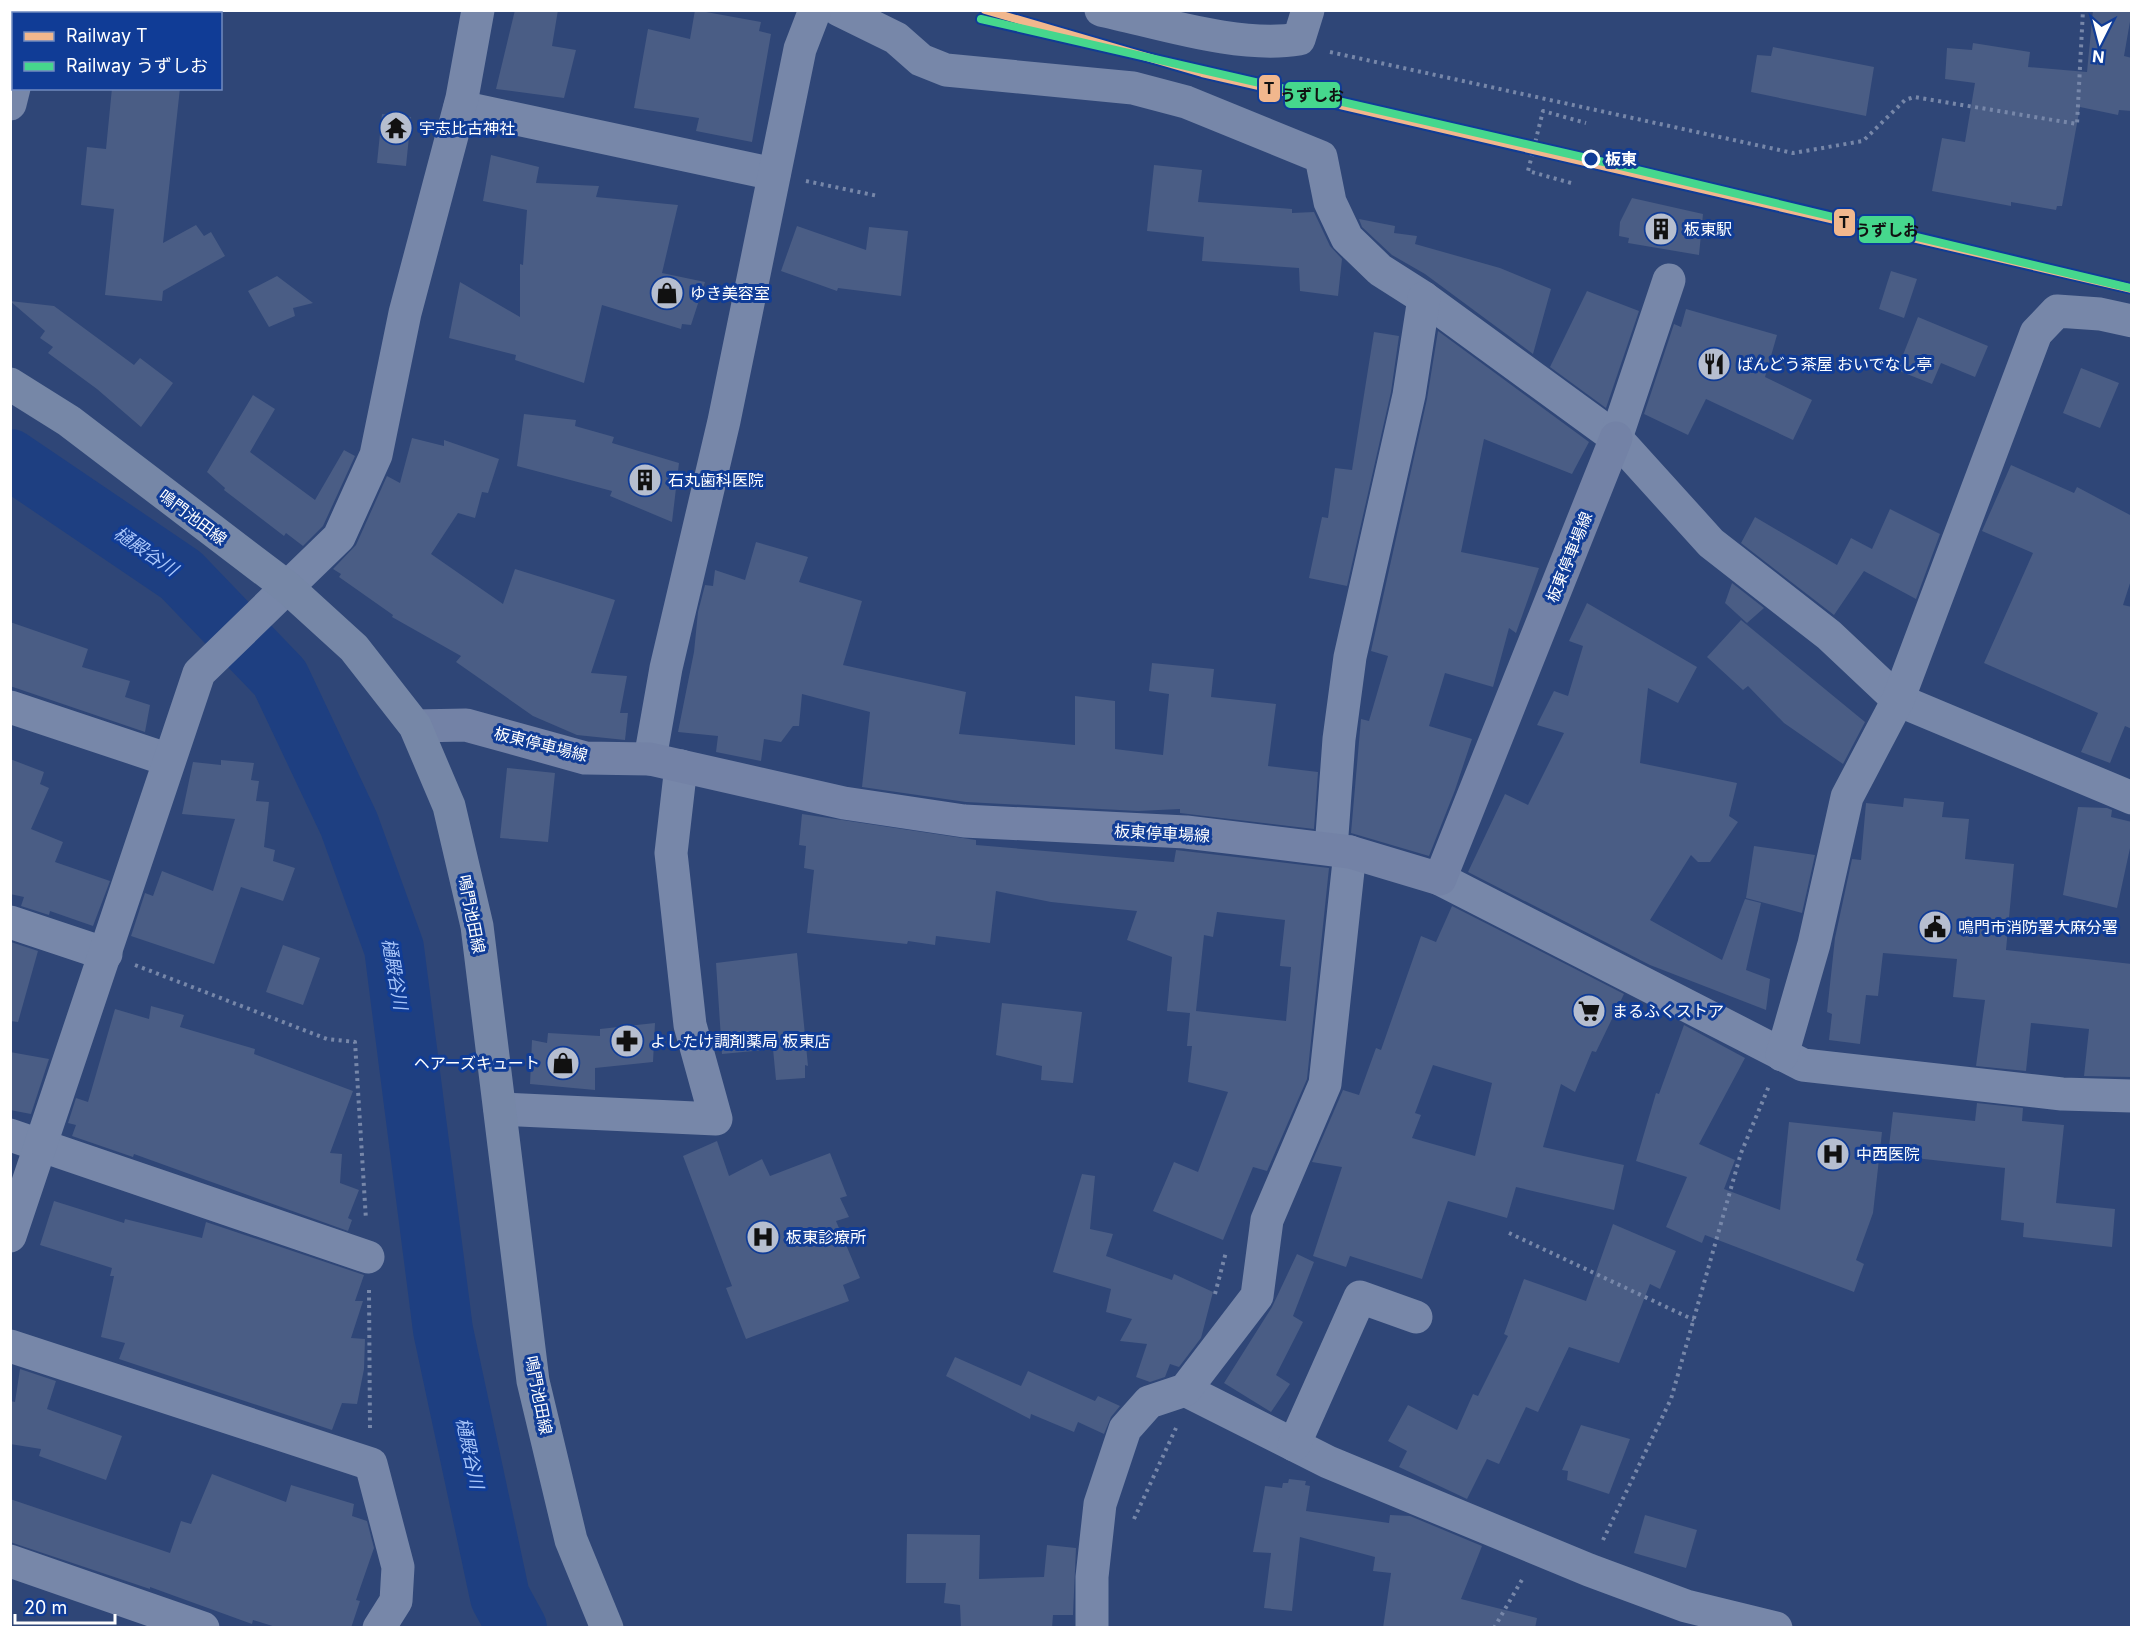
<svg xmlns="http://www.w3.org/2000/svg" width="2142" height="1638" font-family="Inter,'Noto Sans JP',sans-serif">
  <rect width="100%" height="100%" fill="#2f4677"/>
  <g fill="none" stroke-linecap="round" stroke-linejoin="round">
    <path stroke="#1e3f81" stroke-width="60" d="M10 459 181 575 280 678 349 824 394 948 443 1330 500 1597 517 1628"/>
  </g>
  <g fill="#4a5d85" fill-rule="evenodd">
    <path d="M515 10H558L552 46 576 50 564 98 496 89Z"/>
    <path d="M695 10 761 22 759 31 771 34 752 142 696 131 699 118 634 108 648 29 690 39Z"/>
    <path d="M2093 10H2132L2124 56 2132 58V111L2119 110 2118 115 2080 107 2062 206H2057L2056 210 2011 202V206L1932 191 1942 138 1965 142 1975 83 1945 79 1947 48 1972 50 1973 43 2030 52 2028 67 2087 72Z"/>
    <path d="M1773 47 1874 67 1866 116 1751 92 1757 55 1771 56Z"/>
    <path d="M112 88H180L163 243 196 225 204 236 211 232 225 256 163 291 162 301 105 295 114 209 81 205 87 147 106 149Z"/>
    <path d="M382 114 411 117 406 166 377 163Z"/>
    <path d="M491 155 539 167 536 183 599 186 596 197 678 205 662 273 705 282 691 325 682 324 681 329 602 305 584 383 515 360 516 355 449 338 460 282 520 317V264L523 265 527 210 483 201Z"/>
    <path d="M1154 165 1202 170 1198 202 1292 209V213L1314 212 1330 246 1342 259 1338 296 1300 291 1299 268 1202 261 1204 237 1147 231Z"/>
    <path d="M1632 198 1703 214 1699 255 1628 243 1629 238 1619 236 1620 222Z"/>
    <path d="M1359 219 1395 226 1394 233 1417 236 1415 244 1500 268 1551 289 1533 354 1425 274 1392 255 1362 227Z"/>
    <path d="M797 226 866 250 869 227 908 231 901 296 838 288 837 291 781 271Z"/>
    <path d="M1891 271 1917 279 1904 318 1879 309Z"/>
    <path d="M277 276 313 303 293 308 295 316 269 327 248 291Z"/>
    <path d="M1587 291 1639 311 1606 408 1550 367Z"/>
    <path d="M10 301 54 306 134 365 140 358 173 383 141 427 97 389 48 353 53 347 40 338 45 331Z"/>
    <path d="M1686 309 1777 335 1765 377 1812 400 1793 440 1706 399 1688 435 1644 414 1674 324 1681 327Z"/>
    <path d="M1918 317 1988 346 1975 377 1941 363 1932 384 1897 370Z"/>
    <path d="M1438 331 1589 442 1572 474 1484 439 1461 552 1539 568 1516 633 1509 628 1493 687 1445 673 1429 726 1472 739 1455 790 1429 856 1351 833 1361 719 1369 721 1388 656 1371 651 1427 399Z"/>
    <path d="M1374 332 1399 336 1391 392 1347 586 1309 578 1322 517 1328 518 1335 468 1352 470Z"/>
    <path d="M2081 368 2119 383 2100 428 2063 413Z"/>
    <path d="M253 395 275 409 250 452 315 500 344 450 355 456 323 526 303 546 286 533 284 536 224 490 225 488 207 472Z"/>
    <path d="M524 414 576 420 575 426 614 437 612 443 679 463 672 522 610 496 612 491 517 466Z"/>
    <path d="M412 438 444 446V440L499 459 488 493 482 492 475 518 458 513 431 554 503 604 515 569 615 600 591 673 627 676 620 713H628L625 740 577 735 533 716 456 662 461 656 392 617 393 615 339 577 341 574 333 569 356 545 387 476 400 483Z"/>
    <path d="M2011 465 2074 493 2077 487 2132 516V577L2123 605 2132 607V729L2125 726 2110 763 2081 752 2098 713 1984 663 2033 553 1982 531Z"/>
    <path d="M1890 509 1940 534 1916 599 1864 571 1834 615 1741 543 1755 517 1837 565 1851 538 1872 549Z"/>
    <path d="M756 542 808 557 799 582 862 601 843 665 966 692 959 734 1075 745V696L1115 701V749L1163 755 1169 694 1149 691 1152 663 1214 669 1211 697 1276 704 1268 766 1318 772 1314 829 1180 813V809L1138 811 966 802 862 787 870 712 802 694 799 726H793L781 742 764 739 761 761 716 752 718 736 678 732 694 652 698 612 705 585 713 586 715 570 745 580Z"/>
    <path d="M1732 583 1764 608 1747 623 1725 603Z"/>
    <path d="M1587 603 1697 667 1678 703 1648 688 1640 763 1737 783 1729 816 1738 822 1710 862H1698L1691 855 1650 920 1722 960 1745 899 1761 903 1746 970 1770 979 1766 1010 1650 965 1468 872 1505 794 1528 805 1564 733 1537 725 1554 691 1568 696 1583 646 1569 641Z"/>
    <path d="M1741 620 1865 722 1843 764 1784 723 1748 686 1743 690 1707 657Z"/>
    <path d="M10 622 88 649 82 667 130 681 125 697 150 705 145 732 10 686Z"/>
    <path d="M10 759 44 772 40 784 49 788 31 829 63 842 55 862 110 881 93 926 50 911 49 915 21 906 24 897 10 894Z"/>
    <path d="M221 760 254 763 251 780 259 781 256 801 269 802 264 847 275 850 273 861 295 868 283 901 241 887 214 964 131 936 145 893 153 896 162 871 213 891 235 819 182 814 193 762 221 765Z"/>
    <path d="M507 768 555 773 548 842 500 838Z"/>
    <path d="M1904 798 1944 802 1942 817 1969 819 1965 859 2014 864 2006 950 2132 964V1077L2084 1076 2089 1029 2031 1023 2026 1071 1976 1066 1985 1000 1953 997 1957 959 1883 953 1878 996 1866 995 1860 1044 1829 1040 1832 1014 1827 1012 1835 938 1852 859 1861 860 1866 803 1903 807Z"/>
    <path d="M2078 807 2107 808 2112 810 2111 817 2132 822V839L2117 908 2063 895Z"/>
    <path d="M802 814 976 840V845L1174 862 1176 850 1184 851 1329 868 1307 1079 1267 1171 1253 1167 1223 1240 1153 1211 1174 1162 1198 1172 1228 1092 1188 1082 1192 1046H1187L1190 1013 1167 1011 1172 957 1127 940 1137 911 1051 902 996 891 990 943 936 936 935 945 908 941 907 944 807 933 814 870 804 868 806 846 799 845ZM1217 912 1285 920 1280 966 1291 967 1286 1021 1196 1011 1204 935 1213 937Z"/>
    <path d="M1754 846 1815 855 1802 913 1746 898Z"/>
    <path d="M1452 906 1624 994 1596 1052 1592 1051 1575 1092 1561 1084 1543 1147 1624 1165 1614 1210 1516 1187 1507 1218 1448 1201 1422 1279 1350 1256 1346 1267 1313 1256 1342 1167 1312 1162 1343 1090 1359 1095 1376 1048 1381 1050 1421 936 1436 942ZM1433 1065 1492 1083 1475 1156 1412 1138 1421 1115 1415 1113Z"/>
    <path d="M11 942 38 951 18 1022 10 1021Z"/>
    <path d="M283 945 320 958 303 1005 266 992Z"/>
    <path d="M797 953 808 1066 805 1065V1078L776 1080 773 1049 722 1054 716 963Z"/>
    <path d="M1002 1003 1082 1012 1073 1083 1041 1080 1042 1066 996 1055Z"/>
    <path d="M151 1006 184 1015 180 1027 255 1049 254 1054 353 1091 330 1153 342 1154 340 1183 359 1190 348 1218 352 1220 348 1231 134 1154 133 1157 72 1136 76 1125 68 1123 76 1098 88 1102 115 1009 149 1019Z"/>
    <path d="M655 1023 653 1062 595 1068V1090L530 1084 532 1040 547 1043 548 1033 600 1036V1029Z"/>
    <path d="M1684 1025 1745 1058 1699 1144 1735 1160 1724 1189 1780 1210 1789 1122 1882 1132 1873 1213 1856 1260 1864 1264 1854 1292 1705 1235 1702 1243 1666 1227 1687 1177 1636 1161 1656 1093 1659 1094Z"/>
    <path d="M10 1052 49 1059 31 1114 10 1110Z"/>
    <path d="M1977 1103 2023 1108 2022 1121 2064 1125 2056 1203 2115 1209 2112 1247 2023 1237 2024 1223 2001 1220 2005 1168 1888 1155 1893 1112 1975 1121Z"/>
    <path d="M717 1141 729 1176 762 1159 770 1176 830 1153 847 1196 840 1198 849 1217 836 1221 860 1278 843 1285 849 1301 746 1339 726 1288 732 1286 683 1156Z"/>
    <path d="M1082 1174 1095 1176 1090 1229 1113 1234 1106 1256 1172 1280 1174 1274 1213 1292 1201 1338 1179 1367 1170 1364 1165 1377 1150 1382 1136 1377 1147 1344 1120 1341 1132 1319 1106 1312 1111 1289 1053 1272Z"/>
    <path d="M54 1201 124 1223 125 1219 202 1238 206 1222 364 1275 355 1301H363L351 1338 365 1339 364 1369 357 1404 342 1403 332 1430 119 1359 125 1343 101 1337 114 1276H110L112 1268 40 1245Z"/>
    <path d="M1613 1224 1676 1251 1660 1289 1650 1284 1619 1363 1569 1347 1538 1412 1526 1407 1499 1464 1487 1459 1467 1499 1399 1467 1407 1451 1388 1441 1408 1405 1457 1430 1473 1394 1478 1396 1508 1336 1504 1334 1524 1279 1586 1301Z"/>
    <path d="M1297 1254 1314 1262 1293 1316 1303 1322 1276 1375 1290 1384 1271 1412 1224 1383 1272 1307Z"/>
    <path d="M955 1357 1021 1386 1028 1371 1095 1401 1098 1396 1120 1406 1111 1417 1104 1434 1078 1422 1074 1432 1031 1414 1030 1419 946 1376Z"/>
    <path d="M20 1369 56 1381 47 1409 122 1436 106 1480 39 1456 41 1449 10 1444V1401L15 1402Z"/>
    <path d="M1581 1425 1630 1439 1609 1494 1567 1480 1568 1471 1562 1470Z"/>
    <path d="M212 1474 286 1502 291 1485 354 1504 352 1516 367 1521 374 1548 356 1600 360 1601 351 1628H279L253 1620 252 1624 150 1587V1589L10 1542V1499L170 1553 181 1521 191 1524Z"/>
    <path d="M1289 1479 1306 1481 1305 1485 1310 1486 1306 1511 1389 1523 1390 1515 1410 1516 1482 1546 1461 1599 1537 1618 1535 1628H1383L1391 1573 1373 1571 1375 1557 1300 1537 1292 1611 1264 1608 1271 1553 1253 1552 1265 1486 1282 1488 1283 1483H1288Z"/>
    <path d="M1645 1515 1697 1530 1686 1568 1634 1553Z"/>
    <path d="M907 1534 980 1535 979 1579 1044 1577 1047 1545 1076 1548 1073 1615H1053L1052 1628H961L960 1605 944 1603 946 1583H906Z"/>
  </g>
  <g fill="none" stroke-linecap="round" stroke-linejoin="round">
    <g stroke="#7787a9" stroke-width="4" stroke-dasharray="3 4.5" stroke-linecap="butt">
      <path d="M1330 52 1793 153 1863 141 1905 100 1914 97 2077 124 2083 10"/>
      <path d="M806 181 878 196"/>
      <path d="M1571 183 1528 171 1543 111 1586 123"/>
      <path d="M135 965 327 1039 355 1042 366 1220"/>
      <path d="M1509 1233 1694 1320"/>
      <path d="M369 1290 370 1430"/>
      <path d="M1215 1294 1226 1252"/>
      <path d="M1134 1519 1176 1428"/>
      <path d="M1603 1540 1671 1399 1741 1153 1769 1086"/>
      <path d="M1494 1628 1523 1578"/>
    </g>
    <g stroke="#7787a9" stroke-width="33">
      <path d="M839 10 896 38 921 60 946 70 1133 88 1186 102 1321 157 1330 202 1347 238 1380 270 1424 298 1616 438 1711 543 1829 635 1898 700 2132 798"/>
      <path d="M1101 10C1161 23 1240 49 1299 39L1308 10"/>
      <path d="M460 107 774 174"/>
      <path d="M1616 438 1669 280"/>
      <path d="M10 707 169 760"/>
      <path d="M650 759 666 668 724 421 800 49 815 10"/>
      <path d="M1331 849 1339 739 1350 657 1409 395 1424 298"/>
      <path d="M1440 879 1803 1065 2062 1094 2132 1096"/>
      <path d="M10 922 106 954"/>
      <path d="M1782 1055 1814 944 1847 797 1898 700 2036 333 2057 311 2100 314 2132 321"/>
      <path d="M500 1109 716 1119 690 1025 671 853 681 766"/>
      <path d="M10 1135 368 1257"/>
      <path d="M10 1236 199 673 339 537 376 455 405 313 462 98 478 10"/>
      <path d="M10 1346 371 1464 398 1567 396 1601 379 1628"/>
      <path d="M1185 1390 1328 1462 1589 1570 1686 1606 1776 1628"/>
      <path d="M1294 1445 1360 1297 1416 1317"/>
      <path d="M10 1561 203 1628"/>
      <path d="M1092 1628V1577L1100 1504 1125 1429 1149 1402 1185 1390 1257 1296 1267 1220 1325 1084 1350 852"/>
    </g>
    <g stroke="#7787a9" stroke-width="33">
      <path d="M32 14V10"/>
      <path d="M10 104 14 88"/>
    </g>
    <path stroke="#7382a6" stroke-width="33" d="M415 726 466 725 585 758 650 759 844 803 964 821 1186 832 1350 852 1440 879 1616 438"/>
    <path stroke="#7687a7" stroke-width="33" d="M10 384 69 421 287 587 354 648 415 726 449 806 477 926 533 1381 571 1540 607 1628"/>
    <defs>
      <path id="rail-1" d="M985 10 1202 73 2132 289"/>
      <path id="rail-2" d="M981 19 1591 159 2130 288"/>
    </defs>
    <use href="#rail-1" stroke="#103c96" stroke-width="12"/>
    <use href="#rail-2" stroke="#103c96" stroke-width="12"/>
    <use href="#rail-1" stroke="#f1b78d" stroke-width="8"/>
    <use href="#rail-2" stroke="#46d78d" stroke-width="8"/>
  </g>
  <defs>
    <symbol id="temple-disc" viewBox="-11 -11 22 22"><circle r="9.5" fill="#b6becf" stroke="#103c96"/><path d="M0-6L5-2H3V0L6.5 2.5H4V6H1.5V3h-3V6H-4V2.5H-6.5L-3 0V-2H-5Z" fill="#111"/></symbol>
    <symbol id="building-disc" viewBox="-11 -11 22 22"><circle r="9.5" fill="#b6becf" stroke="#103c96"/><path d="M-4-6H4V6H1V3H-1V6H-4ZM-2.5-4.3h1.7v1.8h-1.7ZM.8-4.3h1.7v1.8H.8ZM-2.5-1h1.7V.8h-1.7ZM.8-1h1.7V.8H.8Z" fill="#111"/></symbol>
    <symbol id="shop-disc" viewBox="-11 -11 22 22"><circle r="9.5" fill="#b6becf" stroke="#103c96"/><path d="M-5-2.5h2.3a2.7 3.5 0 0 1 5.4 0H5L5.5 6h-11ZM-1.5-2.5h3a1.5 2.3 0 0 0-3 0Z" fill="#111"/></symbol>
    <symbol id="restaurant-disc" viewBox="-11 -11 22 22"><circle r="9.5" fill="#b6becf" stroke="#103c96"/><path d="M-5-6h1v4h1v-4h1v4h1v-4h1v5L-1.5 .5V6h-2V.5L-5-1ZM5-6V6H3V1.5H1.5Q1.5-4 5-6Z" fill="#111"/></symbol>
    <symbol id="civic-disc" viewBox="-11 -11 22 22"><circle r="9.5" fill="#b6becf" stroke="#103c96"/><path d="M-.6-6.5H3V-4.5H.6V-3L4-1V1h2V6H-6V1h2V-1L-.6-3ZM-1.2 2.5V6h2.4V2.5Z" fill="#111"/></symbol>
    <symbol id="supermarket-disc" viewBox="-11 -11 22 22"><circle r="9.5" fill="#b6becf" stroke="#103c96"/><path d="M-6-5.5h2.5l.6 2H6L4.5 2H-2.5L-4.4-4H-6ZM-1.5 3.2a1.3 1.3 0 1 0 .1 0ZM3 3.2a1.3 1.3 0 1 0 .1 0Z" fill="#111"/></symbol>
    <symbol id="pharmacy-disc" viewBox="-11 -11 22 22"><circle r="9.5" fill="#b6becf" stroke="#103c96"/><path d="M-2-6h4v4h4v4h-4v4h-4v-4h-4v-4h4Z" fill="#111"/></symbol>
    <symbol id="hospital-disc" viewBox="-11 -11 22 22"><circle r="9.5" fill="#b6becf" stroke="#103c96"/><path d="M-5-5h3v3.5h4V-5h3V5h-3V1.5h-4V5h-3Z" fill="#111"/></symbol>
  </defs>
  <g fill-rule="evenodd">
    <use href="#temple-disc" x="377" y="109" width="38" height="38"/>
    <use href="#building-disc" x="1642" y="210" width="38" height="38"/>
    <use href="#shop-disc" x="648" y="274" width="38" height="38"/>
    <use href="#restaurant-disc" x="1695" y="345" width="38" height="38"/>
    <use href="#building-disc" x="626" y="461" width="38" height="38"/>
    <use href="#civic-disc" x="1916" y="908" width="38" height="38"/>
    <use href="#supermarket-disc" x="1570" y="992" width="38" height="38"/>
    <use href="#pharmacy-disc" x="608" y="1022" width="38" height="38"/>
    <use href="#shop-disc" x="544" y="1044" width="38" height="38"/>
    <use href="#hospital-disc" x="1814" y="1135" width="38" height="38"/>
    <use href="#hospital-disc" x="744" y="1218" width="38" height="38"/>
  </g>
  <circle fill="#103c96" stroke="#fff" stroke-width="3" cx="1591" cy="159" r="8"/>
  <g text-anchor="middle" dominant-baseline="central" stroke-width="6" stroke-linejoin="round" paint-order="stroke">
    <g font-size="16" fill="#fff" stroke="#103c96" text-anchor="start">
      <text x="419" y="128">宇志比古神社</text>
      <text x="1684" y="229">板東駅</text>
      <text x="690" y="293">ゆき美容室</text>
      <text x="1737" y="364">ばんどう茶屋 おいでなし亭</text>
      <text x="668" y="480">石丸歯科医院</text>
      <text x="1958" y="927">鳴門市消防署大麻分署</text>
      <text x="1612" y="1011">まるふくストア</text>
      <text x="650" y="1041">よしたけ調剤薬局 板東店</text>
      <text x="540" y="1063" text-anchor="end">ヘアーズキュート</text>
      <text x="1856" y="1154">中西医院</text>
      <text x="786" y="1237">板東診療所</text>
    </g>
    <g font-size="16" font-weight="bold" fill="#fff" stroke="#103c96" text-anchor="start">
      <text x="1605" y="159">板東</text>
    </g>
    <g font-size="16" fill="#fff" stroke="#103c96">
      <text transform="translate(193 517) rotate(37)">鳴門池田線</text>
      <text transform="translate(1569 557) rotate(-68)">板東停車場線</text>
      <text transform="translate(541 744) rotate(14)">板東停車場線</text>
      <text transform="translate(1162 833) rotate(3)">板東停車場線</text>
      <text transform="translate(472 914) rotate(79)">鳴門池田線</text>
      <text transform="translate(539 1395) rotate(79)">鳴門池田線</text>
    </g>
    <g font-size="18" font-style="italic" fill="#aac7fb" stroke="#103c96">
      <text transform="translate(146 551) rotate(34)">樋殿谷川</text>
      <text transform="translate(395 974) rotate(80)">樋殿谷川</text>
      <text transform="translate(470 1453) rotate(78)">樋殿谷川</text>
    </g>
  </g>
  <g stroke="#103c96" stroke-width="2">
    <rect x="1258" y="74" width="23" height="29" rx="6" fill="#f1b78d"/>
    <rect x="1284" y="81" width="57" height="28" rx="6" fill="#46d78d"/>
    <rect x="1833" y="208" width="23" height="29" rx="6" fill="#f1b78d"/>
    <rect x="1858" y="215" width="57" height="29" rx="6" fill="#46d78d"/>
  </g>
  <g font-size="16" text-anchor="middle" font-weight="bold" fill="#111">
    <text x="1269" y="94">T</text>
    <text x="1312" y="101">うずしお</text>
    <text x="1844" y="228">T</text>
    <text x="1887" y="236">うずしお</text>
  </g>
  <rect width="2142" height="1638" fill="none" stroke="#ffffff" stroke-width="24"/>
  <rect x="12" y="12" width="210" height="78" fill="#103c96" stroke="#708ac0" stroke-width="1.5"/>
  <rect x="24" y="32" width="30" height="9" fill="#f1b78d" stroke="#708ac0" stroke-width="1.5"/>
  <text x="66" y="42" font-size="18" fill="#ffffff">Railway T</text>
  <rect x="24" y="62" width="30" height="9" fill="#46d78d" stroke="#708ac0" stroke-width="1.5"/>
  <text x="66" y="72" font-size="18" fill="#ffffff">Railway うずしお</text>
  <g transform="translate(2100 42) rotate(186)" stroke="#103c96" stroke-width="4.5" paint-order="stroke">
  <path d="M0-4.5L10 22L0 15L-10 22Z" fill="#ffffff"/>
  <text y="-9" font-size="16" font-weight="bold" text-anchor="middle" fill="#ffffff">N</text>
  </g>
  <path d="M15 1614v9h100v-9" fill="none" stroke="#ffffff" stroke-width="3"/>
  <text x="24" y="1614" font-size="18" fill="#ffffff" stroke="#103c96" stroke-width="4.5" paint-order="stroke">20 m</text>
</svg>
